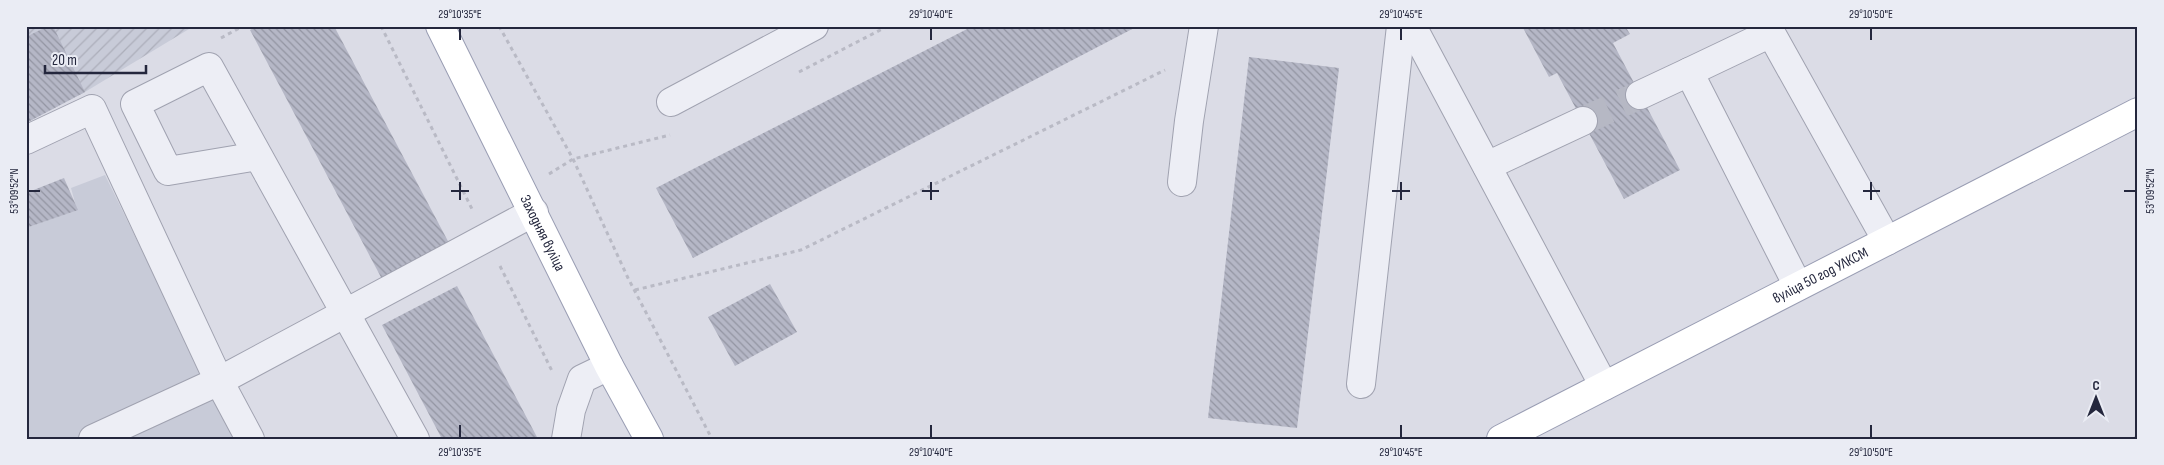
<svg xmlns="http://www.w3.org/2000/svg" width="2164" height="465" font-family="'Sofia Sans Condensed',sans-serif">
  <defs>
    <pattern id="industrial-furrows" width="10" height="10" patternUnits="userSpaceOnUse" patternTransform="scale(1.25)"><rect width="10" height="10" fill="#c8cbd8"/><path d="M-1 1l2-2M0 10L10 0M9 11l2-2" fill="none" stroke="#acaeba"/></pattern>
    <pattern id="building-back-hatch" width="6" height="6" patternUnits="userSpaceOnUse" patternTransform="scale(1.25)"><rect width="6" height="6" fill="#b5b7c6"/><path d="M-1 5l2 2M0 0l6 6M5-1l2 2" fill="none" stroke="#9395a2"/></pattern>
  </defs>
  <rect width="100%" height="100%" fill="#dbdce6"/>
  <path fill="#c8cbd8" d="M105 175 234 439H26V228L77 210 71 188Z"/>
  <path fill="url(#industrial-furrows)" d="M26 26H194L85 92 26 123Z"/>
  <g fill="url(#building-back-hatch)">
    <path d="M48 26H53L85 92 26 123V37Z"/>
    <path d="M257 26H334L450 245 383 281 250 30Z"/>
    <path d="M973 26H1138L693 258 656 188Z"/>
    <path d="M1522 26H1625L1630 34 1613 43 1680 170 1624 199 1557 73 1549 77Z"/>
    <path d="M1249 57 1339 68 1297 428 1208 418Z"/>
    <path d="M64 178 78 210 26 228V193Z"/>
    <path d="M770 284 797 332 735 366 708 317Z"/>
    <path d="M457 286 538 439H442L382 325Z"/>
  </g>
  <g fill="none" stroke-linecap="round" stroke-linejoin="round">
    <path stroke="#b6b8c4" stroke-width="28" stroke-dasharray="28 14" stroke-linecap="butt" d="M1583 121 1640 95"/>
    <defs>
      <g id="minor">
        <path d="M1412 26 1604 386"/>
        <path d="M1689 72 1771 33 1887 241"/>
        <path d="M1640 95 1689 72 1798 286"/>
        <path d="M671 102 814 26"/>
        <path d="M26 140 92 109 219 381 250 439"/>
        <path d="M258 156 168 171 135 104 209 67 415 439"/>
        <path d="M1487 166 1583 121"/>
        <path d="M1182 182 1189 121 1204 26"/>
        <path d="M1361 384 1401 26"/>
        <path d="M93 439 219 381 534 212"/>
        <path d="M566 439 571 410 582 379 609 366"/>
      </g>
      <g id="major">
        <path id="s1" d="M440 26 609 366 649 439"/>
        <path id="s2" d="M1501 439 2138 112"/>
      </g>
    </defs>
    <use href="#minor" stroke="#a0a2b0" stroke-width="30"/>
    <use href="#major" stroke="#999db3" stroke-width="30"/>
    <g stroke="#b9bac5" stroke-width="3" stroke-dasharray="4 4" stroke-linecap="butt">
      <path d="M381 26 472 209"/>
      <path d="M499 26 573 159 628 278 712 439"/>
      <path d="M221 38 243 26"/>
      <path d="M799 72 888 26"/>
      <path d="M549 174 573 159 670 135"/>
      <path d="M500 266 552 371"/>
      <path d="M635 290 801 250 1165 70"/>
      <path d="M2134 439 2138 435"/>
    </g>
    <use href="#minor" stroke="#edeef5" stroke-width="28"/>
    <use href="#major" stroke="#fff" stroke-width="28"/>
  </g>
  <path fill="none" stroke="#24273d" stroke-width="2" d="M460 28V40M931 28V40M1401 28V40M1871 28V40M460 182V200M931 182V200M1401 182V200M1871 182V200M28 191H40M451 191H469M922 191H939M1392 191H1410M1863 191H1880M2124 191H2136M460 425V438M931 425V438M1401 425V438M1871 425V438"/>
  <g text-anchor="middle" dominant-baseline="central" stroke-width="5" stroke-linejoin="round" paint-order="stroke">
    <g font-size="15" fill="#24273d" stroke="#eaecf4">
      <text stroke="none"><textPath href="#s1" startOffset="231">Заходняя вуліца</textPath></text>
      <text stroke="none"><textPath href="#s2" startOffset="359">вуліца 50 год УЛКСМ</textPath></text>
    </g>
  </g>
  <rect width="2164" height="465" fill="none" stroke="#eaecf4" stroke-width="55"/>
  <g transform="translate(2096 398)" stroke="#eaecf4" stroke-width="4" paint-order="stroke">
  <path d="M0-4L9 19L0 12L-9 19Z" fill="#24273d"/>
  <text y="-8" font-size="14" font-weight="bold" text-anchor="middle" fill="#24273d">С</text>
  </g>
  <path d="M45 65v8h101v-8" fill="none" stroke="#24273d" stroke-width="2.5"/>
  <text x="52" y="65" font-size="15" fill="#24273d" stroke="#eaecf4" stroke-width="4" paint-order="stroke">20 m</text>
  <rect x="28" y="28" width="2108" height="410" fill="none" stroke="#24273d" stroke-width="2"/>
  <g font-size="12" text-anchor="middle" fill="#24273d">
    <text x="460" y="18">29°10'35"E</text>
    <text x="931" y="18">29°10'40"E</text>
    <text x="1401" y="18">29°10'45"E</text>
    <text x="1871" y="18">29°10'50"E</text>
    <text transform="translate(14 191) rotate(-90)" y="4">53°09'52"N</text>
    <text transform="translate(2150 191) rotate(-90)" y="4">53°09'52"N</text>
    <text x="460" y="456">29°10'35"E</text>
    <text x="931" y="456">29°10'40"E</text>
    <text x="1401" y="456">29°10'45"E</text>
    <text x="1871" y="456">29°10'50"E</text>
  </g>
</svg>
